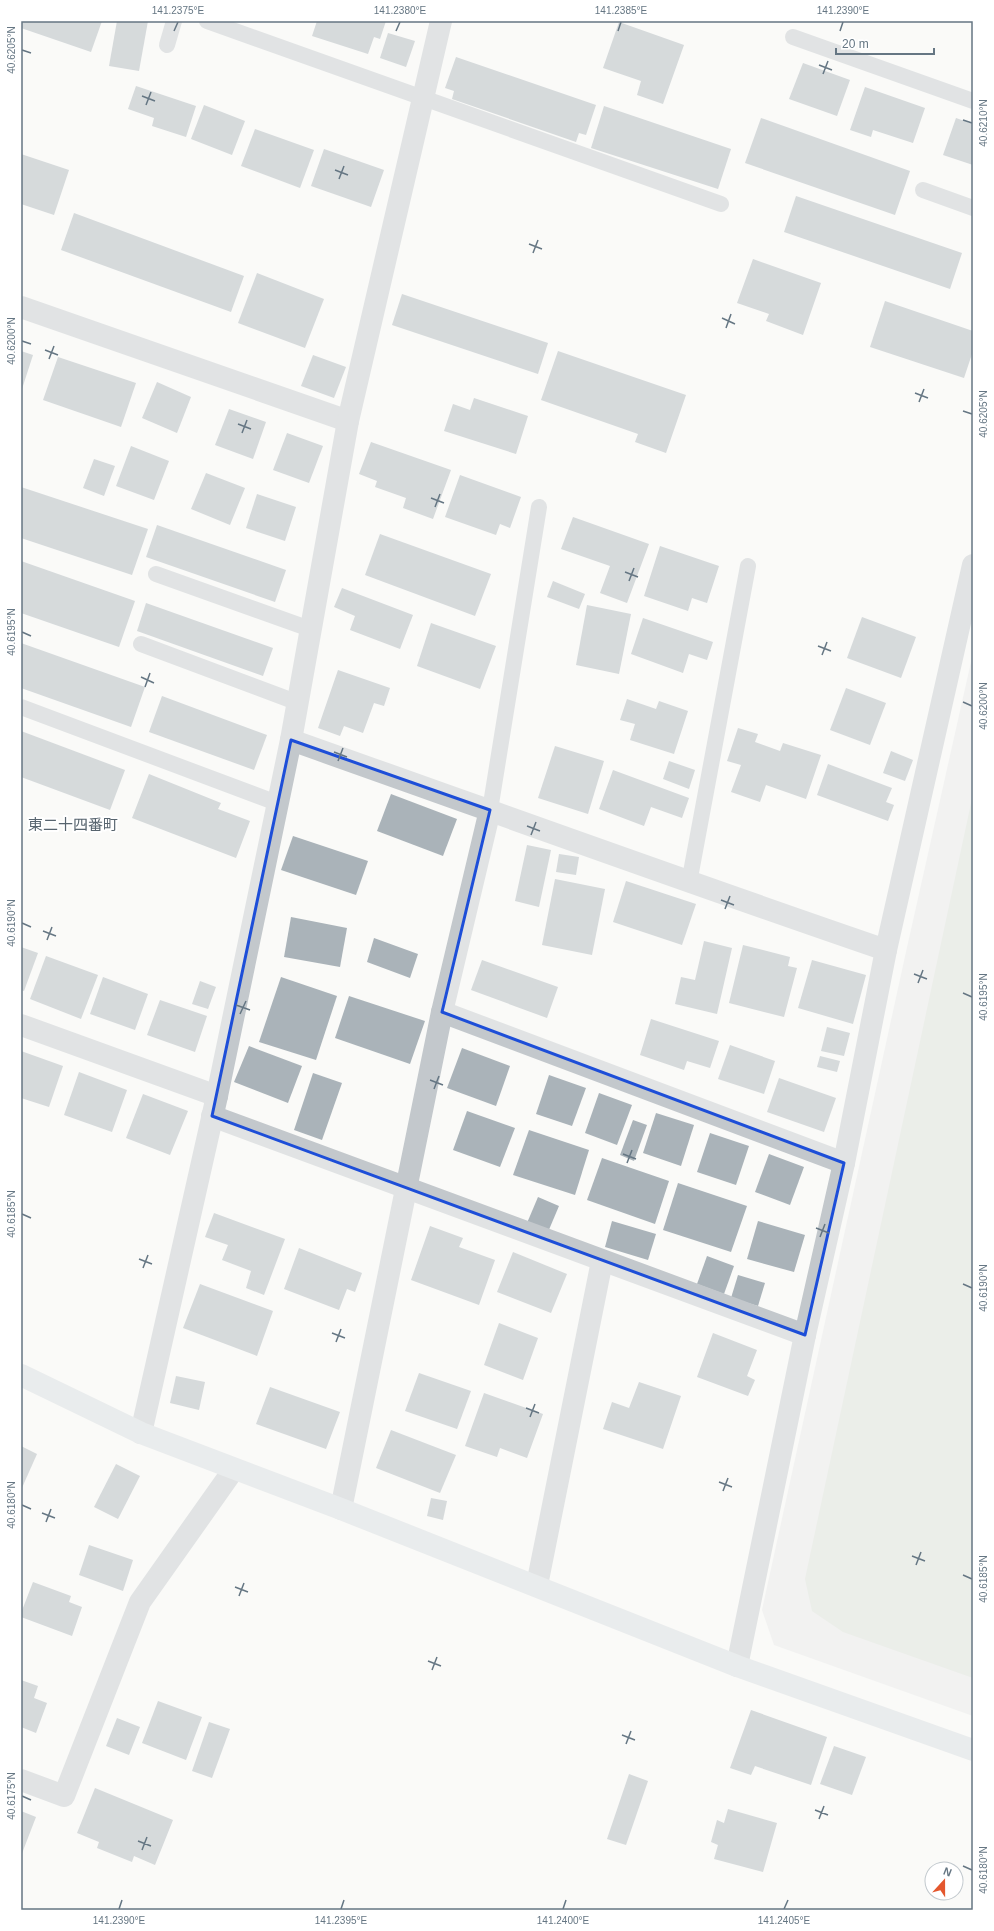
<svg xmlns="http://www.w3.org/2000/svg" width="994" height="1931" font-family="Helvetica,'Noto Sans JP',sans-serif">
  <rect width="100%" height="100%" fill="#fafaf8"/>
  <path fill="#e8e9e9" d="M973 653V1716L774 1645 762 1610 906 952Z"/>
  <path fill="#dadfd7" d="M973 794V1678L843 1632 812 1611 805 1579Z"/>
  <g fill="#aab3b9">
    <path d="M21 21H102L91 52 21 28Z"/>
    <path d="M117 21H148L139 71 109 66Z"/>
    <path d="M317 21H386L380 39 374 37 368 54 312 36Z"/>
    <path d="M619 22 684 45 663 104 637 95 641 81 603 68Z"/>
    <path d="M388 33 415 41 406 67 380 58Z"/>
    <path d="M456 57 596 105 586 135 579 133 576 142 452 99 454 91 445 88Z"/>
    <path d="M803 63 850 80 837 116 789 99Z"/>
    <path d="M136 86 196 106 186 137 152 126 154 118 128 109Z"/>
    <path d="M865 87 925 108 913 143 873 130 871 137 850 130Z"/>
    <path d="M204 105 245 121 232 155 191 139Z"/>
    <path d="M604 106 731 149 718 189 591 148Z"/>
    <path d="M761 118 910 171 895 215 745 163Z"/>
    <path d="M956 118 973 124V165L943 155Z"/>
    <path d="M255 129 314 150 300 188 241 166Z"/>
    <path d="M324 149 384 170 371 207 311 186Z"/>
    <path d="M21 154 69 170 54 215 21 204Z"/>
    <path d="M796 196 962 253 950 289 784 232Z"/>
    <path d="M74 213 244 276 231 312 61 250Z"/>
    <path d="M753 259 821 283 803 335 766 321 769 314 737 303Z"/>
    <path d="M257 273 324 299 305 348 238 323Z"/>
    <path d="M402 294 548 343 538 374 392 325Z"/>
    <path d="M885 301 973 331V351L964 378 870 347Z"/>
    <path d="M21 351 33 355 21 392Z"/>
    <path d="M558 351 686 395 666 453 635 442 638 434 541 400Z"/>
    <path d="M313 355 346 367 334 398 301 386Z"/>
    <path d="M58 357 136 383 121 427 43 400Z"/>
    <path d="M157 382 191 397 177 433 142 418Z"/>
    <path d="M474 398 528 416 516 454 444 431 453 404 470 410Z"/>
    <path d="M229 409 266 422 253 459 215 445Z"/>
    <path d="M287 433 323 446 309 483 273 470Z"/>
    <path d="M371 442 451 470 433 519 403 508 406 498 375 487 377 481 359 474Z"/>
    <path d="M131 446 169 461 154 500 116 486Z"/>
    <path d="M94 459 115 466 104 496 83 488Z"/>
    <path d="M206 473 245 488 230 525 191 509Z"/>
    <path d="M460 475 521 497 510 528 500 524 496 535 445 517Z"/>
    <path d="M21 487 148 529 132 575 21 538Z"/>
    <path d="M257 494 296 507 285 541 246 528Z"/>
    <path d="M573 517 649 544 627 603 600 593 610 566 561 549Z"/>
    <path d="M157 525 286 570 275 602 146 557Z"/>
    <path d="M380 534 491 574 475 616 365 575Z"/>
    <path d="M660 546 719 566 707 603 692 598 688 611 644 596Z"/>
    <path d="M21 561 135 601 119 647 21 613Z"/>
    <path d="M553 581 585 594 579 609 547 597Z"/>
    <path d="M342 588 413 615 400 649 350 630 355 616 334 607Z"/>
    <path d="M146 603 273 648 263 676 137 631Z"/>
    <path d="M587 605 631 614 619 674 576 665Z"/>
    <path d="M862 617 916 637 901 678 847 658Z"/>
    <path d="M643 618 713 642 707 660 689 654 683 673 631 654Z"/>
    <path d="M431 623 496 646 480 689 417 666Z"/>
    <path d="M21 643 145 687 131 727 21 688Z"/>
    <path d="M338 670 390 688 384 706 374 703 363 733 344 726 340 736 318 728Z"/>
    <path d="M846 688 886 703 870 745 830 730Z"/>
    <path d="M162 696 267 735 254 770 149 732Z"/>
    <path d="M627 699 656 709 659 701 688 711 674 754 630 740 635 724 620 720Z"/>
    <path d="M738 728 758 734 755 742 780 751 783 743 821 755 806 799 766 785 760 802 731 792 741 765 727 761Z"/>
    <path d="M21 731 125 770 110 810 21 777Z"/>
    <path d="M555 746 604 761 588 814 538 798Z"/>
    <path d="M891 751 913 760 905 781 883 773Z"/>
    <path d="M669 761 695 770 689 789 663 779Z"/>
    <path d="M828 764 892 788 886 802 894 805 888 821 817 795Z"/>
    <path d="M613 770 689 798 682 818 651 807 644 826 599 809Z"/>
    <path d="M149 774 221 803 218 809 250 821 236 858 132 818Z"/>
    <path d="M391 794 457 819 443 856 377 831Z"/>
    <path d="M293 836 368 861 356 895 281 870Z"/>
    <path d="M527 845 551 850 539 907 515 901Z"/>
    <path d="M559 854 579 857 576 875 556 872Z"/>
    <path d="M555 879 605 889 592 955 542 945Z"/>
    <path d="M626 881 696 904 682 945 613 922Z"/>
    <path d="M291 917 347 928 340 967 284 957Z"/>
    <path d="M374 938 418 954 410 978 367 962Z"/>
    <path d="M704 941 732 948 717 1014 675 1004 681 977 695 980Z"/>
    <path d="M743 945 790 957 788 966 797 968 784 1017 729 1003Z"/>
    <path d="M21 947 38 953 24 991 21 990Z"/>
    <path d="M46 956 98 975 81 1019 30 999Z"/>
    <path d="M482 960 558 987 547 1018 471 990Z"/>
    <path d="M812 960 866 975 853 1024 798 1008Z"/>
    <path d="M103 977 148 994 135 1030 90 1014Z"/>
    <path d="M281 977 337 996 316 1060 259 1042Z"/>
    <path d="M200 981 216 987 208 1009 192 1004Z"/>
    <path d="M349 996 425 1021 410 1064 335 1038Z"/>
    <path d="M160 1000 207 1016 195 1052 147 1035Z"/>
    <path d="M651 1019 719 1041 710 1068 687 1061 684 1070 640 1055Z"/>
    <path d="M827 1027 850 1033 844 1056 821 1051Z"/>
    <path d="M730 1045 775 1061 764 1094 718 1079Z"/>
    <path d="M249 1046 302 1066 288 1103 234 1082Z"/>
    <path d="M462 1048 510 1066 496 1106 447 1088Z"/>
    <path d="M21 1051 63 1066 49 1107 21 1098Z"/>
    <path d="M820 1056 840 1061 837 1072 817 1067Z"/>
    <path d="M79 1072 127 1090 112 1132 64 1115Z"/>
    <path d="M313 1073 342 1083 322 1140 294 1130Z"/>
    <path d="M549 1075 586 1088 572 1126 536 1114Z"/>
    <path d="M779 1078 836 1098 824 1132 767 1112Z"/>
    <path d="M599 1093 632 1105 617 1145 585 1133Z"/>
    <path d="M143 1094 188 1111 170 1155 126 1138Z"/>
    <path d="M467 1111 515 1128 500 1167 453 1150Z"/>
    <path d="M656 1113 694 1125 681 1166 643 1153Z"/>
    <path d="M633 1120 647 1125 634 1161 620 1155Z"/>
    <path d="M529 1130 589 1150 575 1195 513 1175Z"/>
    <path d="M710 1133 749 1146 736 1185 697 1172Z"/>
    <path d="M769 1154 804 1167 790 1205 755 1192Z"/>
    <path d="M602 1158 669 1181 655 1224 587 1200Z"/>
    <path d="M678 1183 747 1206 731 1252 663 1230Z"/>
    <path d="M538 1197 559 1206 548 1232 527 1223Z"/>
    <path d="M214 1213 285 1239 264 1295 246 1288 251 1271 222 1260 228 1245 205 1237Z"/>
    <path d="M612 1221 656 1234 648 1260 605 1247Z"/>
    <path d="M758 1221 805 1235 794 1272 747 1259Z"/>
    <path d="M430 1226 463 1238 459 1247 495 1260 479 1305 411 1280Z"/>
    <path d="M299 1248 362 1273 355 1292 347 1289 339 1310 284 1289Z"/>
    <path d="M513 1252 567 1274 551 1313 497 1292Z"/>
    <path d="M707 1256 734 1266 724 1294 697 1284Z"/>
    <path d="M738 1275 765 1283 758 1306 731 1298Z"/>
    <path d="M200 1284 273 1311 257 1356 183 1328Z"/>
    <path d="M499 1323 538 1338 523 1380 484 1365Z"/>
    <path d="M713 1333 757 1350 747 1376 755 1380 748 1396 697 1377Z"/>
    <path d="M419 1373 471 1391 457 1429 405 1411Z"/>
    <path d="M176 1376 205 1382 199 1410 170 1403Z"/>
    <path d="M639 1382 681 1396 663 1449 603 1429 612 1402 629 1408Z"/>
    <path d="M270 1387 340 1412 326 1449 256 1424Z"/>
    <path d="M484 1393 543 1414 527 1458 500 1448 497 1457 465 1446Z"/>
    <path d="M391 1430 456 1455 440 1493 376 1468Z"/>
    <path d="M21 1446 37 1454 21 1490Z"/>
    <path d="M116 1464 140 1476 118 1519 94 1507Z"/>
    <path d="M431 1498 447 1501 443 1520 427 1516Z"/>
    <path d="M89 1545 133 1560 123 1591 79 1575Z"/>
    <path d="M33 1582 71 1596 69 1602 82 1607 72 1636 21 1617V1613Z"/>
    <path d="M21 1680 38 1686 34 1698 47 1703 36 1733 21 1727Z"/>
    <path d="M158 1701 202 1717 186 1760 142 1743Z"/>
    <path d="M751 1710 827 1737 811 1785 755 1766 751 1775 730 1768Z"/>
    <path d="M117 1718 140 1727 129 1755 106 1746Z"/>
    <path d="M209 1722 230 1729 212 1778 192 1771Z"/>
    <path d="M834 1746 866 1757 852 1795 820 1784Z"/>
    <path d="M629 1774 648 1781 626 1845 607 1839Z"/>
    <path d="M95 1788 173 1820 155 1865 134 1856 132 1862 97 1848 99 1842 77 1833Z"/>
    <path d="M728 1809 777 1823 763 1872 714 1859 718 1845 711 1842 717 1820 724 1823Z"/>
    <path d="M21 1811 36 1817 21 1856Z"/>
  </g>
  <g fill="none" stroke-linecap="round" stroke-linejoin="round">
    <g stroke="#c3c8cc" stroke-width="16">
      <path d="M207 21 721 204"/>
      <path d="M793 37 973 101"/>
      <path d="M167 45 174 21"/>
      <path d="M923 190 973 208"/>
      <path d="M156 574 310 629"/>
      <path d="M141 644 296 702"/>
      <path d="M21 707 277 803"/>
      <path d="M490 810 539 507"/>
      <path d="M689 883 748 566"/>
    </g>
    <g stroke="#c3c8cc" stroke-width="22">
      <path d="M21 307 348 421"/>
      <path d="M291 740C489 810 687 882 886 950"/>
      <path d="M442 1012 844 1163"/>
      <path d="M21 1025 217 1096"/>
      <path d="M212 1116 805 1335"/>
      <path d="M141 1433 217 1096 291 740 348 421 441 21"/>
      <path d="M341 1509 442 1012 490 810"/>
      <path d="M537 1585 602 1261"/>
      <path d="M737 1666 805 1335 844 1163 886 950 973 565"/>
      <path d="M21 1780 64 1796 140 1602 234 1469"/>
    </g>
    <path stroke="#d6dbdf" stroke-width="22" d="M21 1375 141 1433 341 1509 737 1666 973 1750"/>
  </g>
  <path d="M0 0H994V1931H0ZM291 740 490 810 442 1012 844 1163 805 1335 212 1116Z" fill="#fafaf8" fill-opacity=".55" fill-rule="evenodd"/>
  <path fill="none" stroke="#1d4ed8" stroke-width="3" stroke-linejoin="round" d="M291 740 490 810 442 1012 844 1163 805 1335 212 1116Z"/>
  <path fill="none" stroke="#657683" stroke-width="1.5" d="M174 31 178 22M396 31 400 22M618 31 621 22M840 31 843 22M22 50 31 53M819 65 832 70M823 74 828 61M142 96 155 101M146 105 151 92M963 120 972 123M335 170 348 175M339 179 344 166M529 244 542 249M533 253 538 240M722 318 735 324M726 328 731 314M22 341 31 344M45 350 58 355M49 359 54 346M915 393 928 398M919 402 924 389M963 411 972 414M238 424 251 429M242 433 247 420M431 498 444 503M435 507 440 494M625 572 638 577M629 581 634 568M22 632 31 636M818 646 831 651M822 655 827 642M141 677 154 683M145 687 150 673M963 702 972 706M334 752 347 757M338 761 343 748M527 826 540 831M531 835 536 822M721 900 734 905M725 909 730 896M22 923 31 927M43 931 56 936M47 940 52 927M914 974 927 979M918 983 923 970M963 993 972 997M236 1005 250 1010M240 1014 246 1001M430 1080 443 1085M434 1089 439 1076M623 1154 636 1159M627 1163 632 1150M22 1214 31 1218M816 1228 829 1233M820 1237 825 1224M139 1259 152 1264M143 1268 148 1255M963 1284 972 1288M332 1333 345 1338M336 1342 341 1329M526 1408 539 1413M530 1417 535 1404M719 1482 732 1487M723 1491 728 1478M22 1505 31 1509M42 1513 55 1518M46 1522 51 1509M912 1556 925 1561M916 1565 921 1552M963 1575 972 1579M235 1587 248 1592M239 1596 244 1583M428 1661 441 1666M432 1670 437 1657M622 1735 635 1740M626 1744 631 1731M22 1796 31 1800M815 1810 828 1815M819 1819 824 1806M138 1841 151 1846M142 1850 147 1837M963 1866 972 1870M119 1909 122 1900M341 1909 344 1900M563 1909 566 1900M784 1909 788 1900"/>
  <g text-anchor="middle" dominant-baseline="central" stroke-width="4" stroke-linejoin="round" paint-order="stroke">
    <g font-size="15" fill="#57646e" stroke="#fff">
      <text x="73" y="824">東二十四番町</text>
    </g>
  </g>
  <rect width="994" height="1931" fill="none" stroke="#ffffff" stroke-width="44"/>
  <g transform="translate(944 1881) rotate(21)"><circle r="19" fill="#ffffff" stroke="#c1c8cd"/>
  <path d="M0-3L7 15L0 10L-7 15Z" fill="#e4572e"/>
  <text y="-6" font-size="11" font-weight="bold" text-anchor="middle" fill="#657683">N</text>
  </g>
  <path d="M836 48v6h98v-6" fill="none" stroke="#657683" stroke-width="2"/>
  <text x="842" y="48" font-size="12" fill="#657683" stroke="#ffffff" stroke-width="3" paint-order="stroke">20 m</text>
  <rect x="22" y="22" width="950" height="1887" fill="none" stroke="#657683" stroke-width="1.5"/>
  <g font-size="10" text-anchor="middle" fill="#657683">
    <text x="178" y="14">141.2375°E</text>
    <text x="400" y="14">141.2380°E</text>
    <text x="621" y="14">141.2385°E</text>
    <text x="843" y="14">141.2390°E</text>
    <text transform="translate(11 50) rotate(-90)" y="4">40.6205°N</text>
    <text transform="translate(983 123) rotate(-90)" y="4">40.6210°N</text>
    <text transform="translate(11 341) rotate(-90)" y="4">40.6200°N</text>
    <text transform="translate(983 414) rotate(-90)" y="4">40.6205°N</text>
    <text transform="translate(11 632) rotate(-90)" y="4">40.6195°N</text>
    <text transform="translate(983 706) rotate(-90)" y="4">40.6200°N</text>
    <text transform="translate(11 923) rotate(-90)" y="4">40.6190°N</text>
    <text transform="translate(983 997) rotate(-90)" y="4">40.6195°N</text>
    <text transform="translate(11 1214) rotate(-90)" y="4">40.6185°N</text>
    <text transform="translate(983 1288) rotate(-90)" y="4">40.6190°N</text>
    <text transform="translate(11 1505) rotate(-90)" y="4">40.6180°N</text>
    <text transform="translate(983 1579) rotate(-90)" y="4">40.6185°N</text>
    <text transform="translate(11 1796) rotate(-90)" y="4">40.6175°N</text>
    <text transform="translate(983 1870) rotate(-90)" y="4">40.6180°N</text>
    <text x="119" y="1924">141.2390°E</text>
    <text x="341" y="1924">141.2395°E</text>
    <text x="563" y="1924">141.2400°E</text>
    <text x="784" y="1924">141.2405°E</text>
  </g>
</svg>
